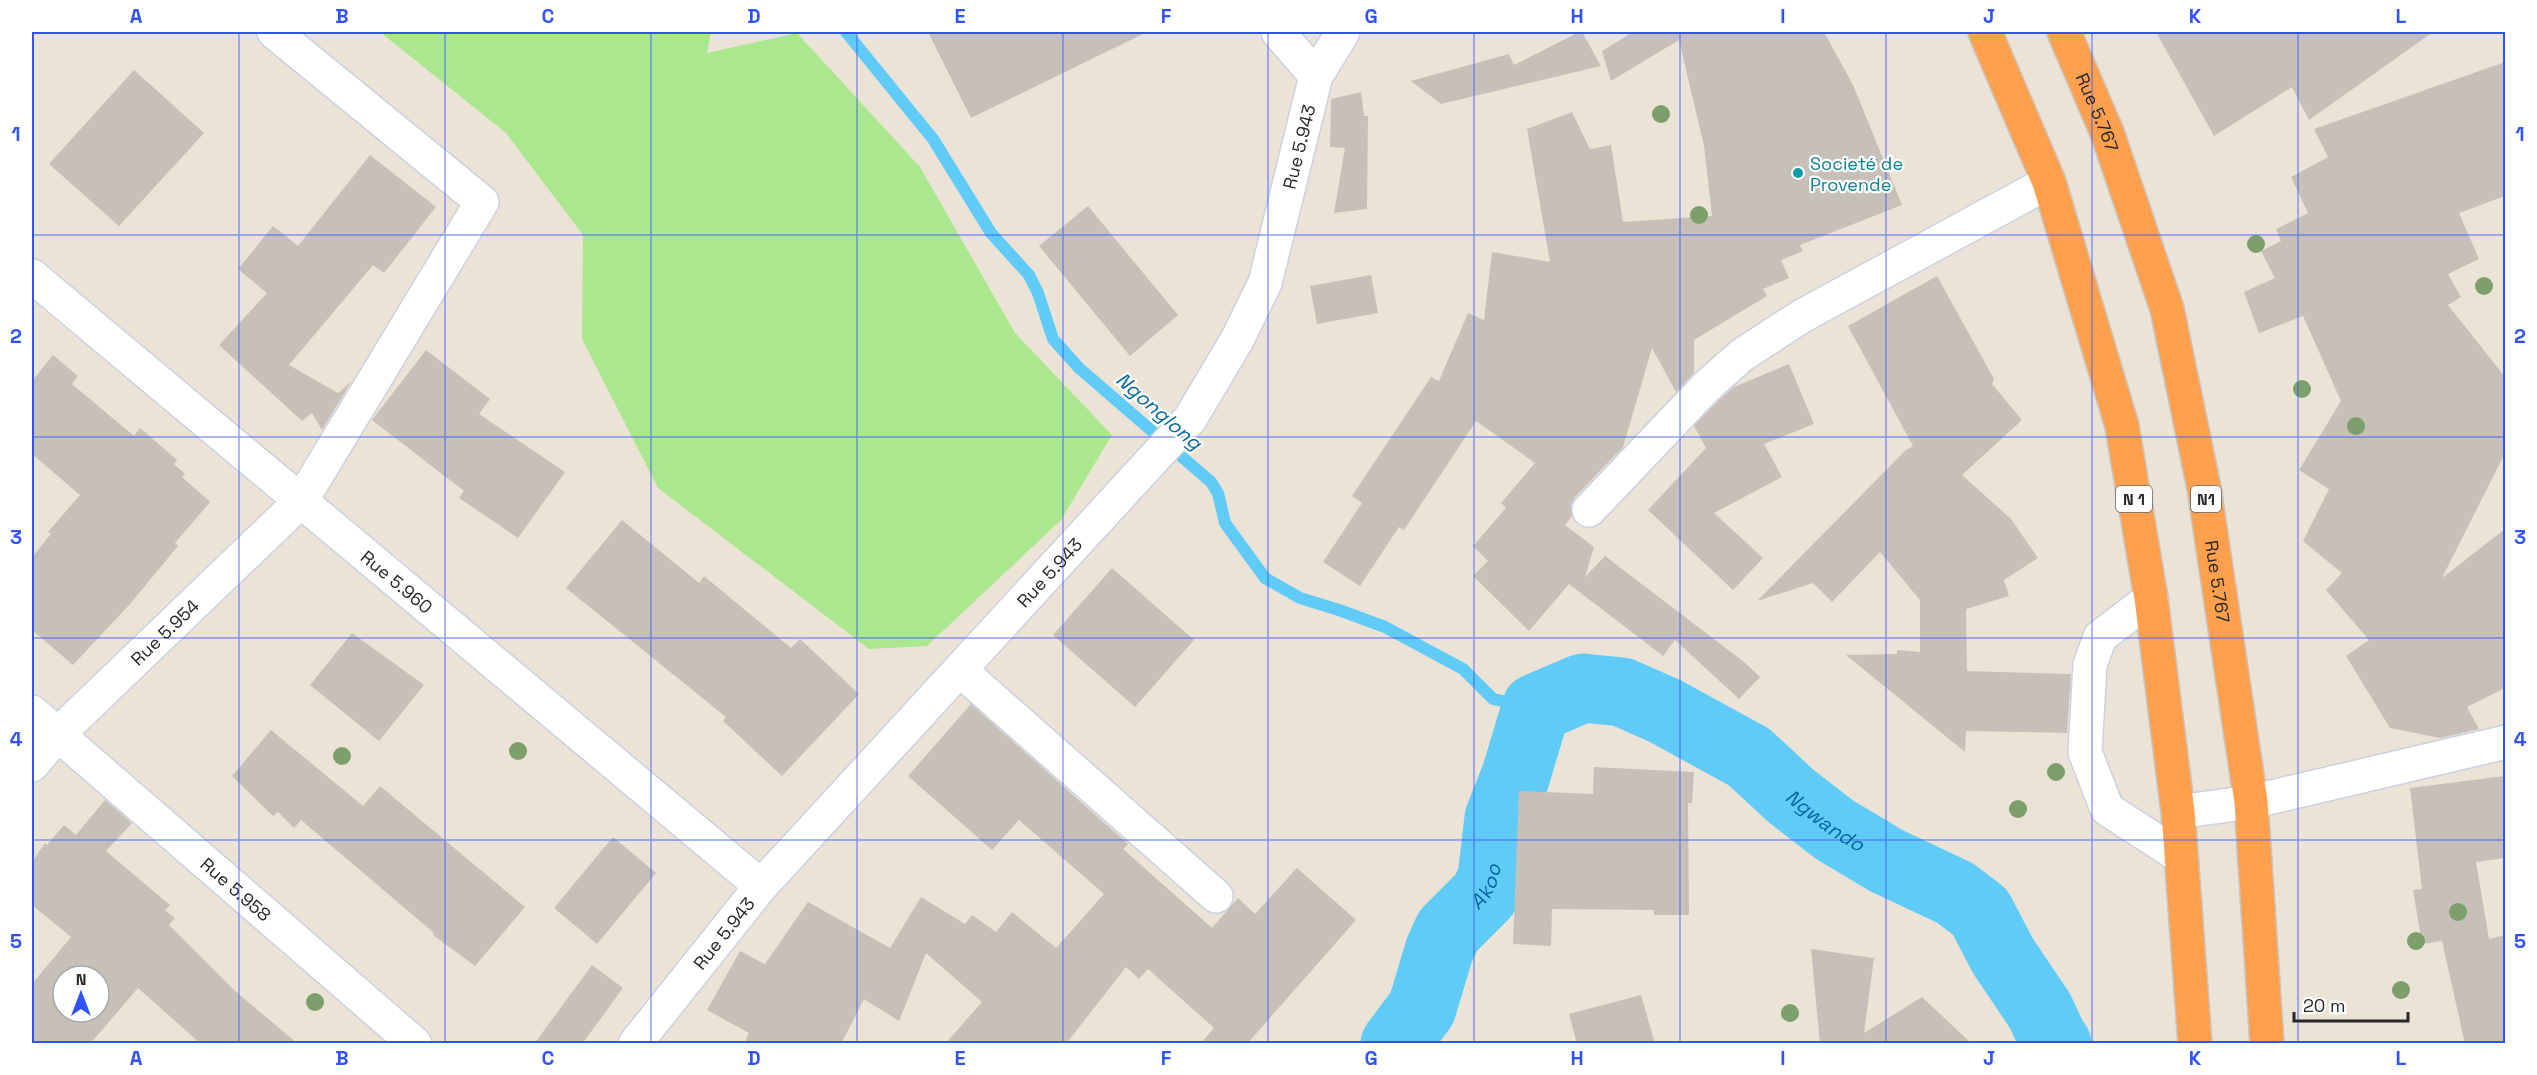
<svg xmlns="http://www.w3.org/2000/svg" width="2537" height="1075" font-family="'Space Grotesk',sans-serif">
  <rect width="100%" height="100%" fill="#ece3d7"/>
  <path fill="#abe78f" d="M380 32H711L707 53 797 33 920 167 1015 333 1112 435 1061 520 927 646 869 649 658 488 582 339 583 235 506 133Z"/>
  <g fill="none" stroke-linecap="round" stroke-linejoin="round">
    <path stroke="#61cbf7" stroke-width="12" d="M846 32 933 139 991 233 1029 275 1038 293 1053 339 1079 368 1211 482 1218 493 1225 523 1265 578 1300 598 1339 610 1385 627 1463 669 1493 699 1536 708"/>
    <path stroke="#61cbf7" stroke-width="69" id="s1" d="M1395 1044 1422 1008 1439 951 1448 931 1484 895 1492 878 1499 818 1516 775 1536 708 1583 688 1622 692 1665 711 1749 757 1791 796 1835 830 1887 861 1955 893 1980 912 2003 956 2040 1011 2053 1039 2057 1044"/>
  </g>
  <g fill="#c6c0b8" fill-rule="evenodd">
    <path d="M928 32H1147L971 118Z"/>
    <path d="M1579 32H1582L1601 66 1441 104 1411 81 1509 54 1514 65Z"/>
    <path d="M1633 32H1824L1853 85 1902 205 1800 245 1803 251 1781 260 1789 278 1763 289 1767 296 1694 340V373L1676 392 1652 348 1623 447 1575 497 1571 505 1572 516 1565 525 1594 547 1585 577 1605 556 1744 662 1760 677 1739 699 1675 640 1663 656 1569 584 1529 631 1473 576 1488 561 1473 546 1506 508 1501 503 1535 463 1476 421 1404 530 1399 527 1360 586 1323 562 1362 503 1352 496 1431 377 1439 381 1468 313 1484 320 1492 252 1550 262 1527 129 1572 112 1590 149 1611 145 1623 222 1712 216 1704 146 1679 40 1611 81 1602 51Z"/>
    <path d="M2156 32H2433L2309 120 2292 87 2214 136Z"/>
    <path d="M2505 62V196L2459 213 2479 259 2448 274 2461 297 2448 305 2505 377V453L2442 578 2505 529V688L2467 707 2479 729 2440 738 2390 728 2346 656 2369 640 2326 590 2342 573 2303 541 2329 489 2299 470 2341 401 2303 316 2259 333 2244 292 2275 278 2261 251 2281 241 2276 229 2308 213 2291 177 2328 157 2314 129Z"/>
    <path d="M134 70 204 133 119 226 49 164Z"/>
    <path d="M1361 92 1364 116H1368L1367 209 1334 213 1345 148 1330 147 1331 99Z"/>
    <path d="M370 155 436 207 384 273 373 265 289 365 338 393 351 382 322 430 312 413 302 421 219 345 267 293 238 269 273 226 298 246Z"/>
    <path d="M1088 206 1178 315 1130 356 1039 246Z"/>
    <path d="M1371 275 1378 313 1317 324 1310 286Z"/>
    <path d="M1937 276 1994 379 1992 384 2022 420 1962 475 2011 519 2038 558 2004 580 2009 596 1966 609 1967 671 2071 674 2067 733 1966 731 1965 752 1846 655 1897 654V650L1920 652V600L1880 552 1832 602 1813 583 1757 601 1906 450 1913 446 1848 326Z"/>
    <path d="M426 350 490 399 479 414 565 472 518 538 459 498 464 491 372 420Z"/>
    <path d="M53 355 78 376 72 384 134 436 140 428 177 460 174 464 185 474 182 477 210 502 175 543 178 546 130 604 73 665 32 630V557L51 534 48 532 80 495 32 454V381Z"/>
    <path d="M1789 364 1814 424 1764 444 1782 477 1714 513 1763 558 1733 590 1648 510 1706 448 1694 426 1719 400 1734 387Z"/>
    <path d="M622 520 699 583 704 576 791 648 800 639 859 694 782 776 723 721 726 717 566 588Z"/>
    <path d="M1112 568 1194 640 1135 707 1053 635Z"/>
    <path d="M352 633 424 685 379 741 310 685Z"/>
    <path d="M971 704 1128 844 1123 849 1212 928 1238 898 1255 914 1297 868 1356 920 1247 1044H1200L1214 1028 1148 969 1139 979 1126 967 1066 1044H945L982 1002 926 953 899 1021 864 999 841 1044H744L749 1033 707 1010 740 951 765 964 808 902 890 948 921 897 965 924 972 915 996 932 1012 912 1056 948 1104 894 1019 820 992 850 908 776Z"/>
    <path d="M271 730 363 806 380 786 525 907 475 966 433 935 434 933 301 820 294 828 278 812 273 816 232 776Z"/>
    <path d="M1594 767 1694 772 1692 803H1688L1689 915H1654V910L1552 909 1551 946 1513 944 1519 791 1593 794Z"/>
    <path d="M2505 776V858L2476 862 2489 939 2505 935V1044H2465L2442 941 2422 944 2413 890 2422 889 2410 788Z"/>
    <path d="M105 800 132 823 106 851 170 905 165 910 175 918 169 925 233 989 298 1044H201L138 988 90 1044H32V984L71 937 32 905V862L45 843 47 845 64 825 76 835ZM63 976H99V1012H63Z"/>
    <path d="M613 837 656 873 597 944 554 908Z"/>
    <path d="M1811 949 1874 958 1864 1033 1922 997 1972 1044H1820Z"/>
    <path d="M592 965 623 988 582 1044H534Z"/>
    <path d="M1641 995 1655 1044H1577L1569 1014Z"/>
  </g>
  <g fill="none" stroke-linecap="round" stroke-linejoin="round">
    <defs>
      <g id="minor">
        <path d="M1278 32 1316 76"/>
        <path id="s2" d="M32 276 761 886"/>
        <path d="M1589 510 1706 387 1742 355 1802 316 2049 182"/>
        <path d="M2151 598 2100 637 2090 665 2085 752 2107 809 2181 857"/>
        <path d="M960 670 1216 896"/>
        <path id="s3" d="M32 712 415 1044"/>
        <path id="s4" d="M32 765 58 734 301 501 482 202 274 32"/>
        <path d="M2178 812 2251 802 2506 742"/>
        <path id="s5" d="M635 1044 761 886 1190 419 1237 340 1265 283 1316 76 1343 32"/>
      </g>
      <g id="highway">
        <path d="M1985 32 2049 182 2122 426 2151 598 2178 812 2195 1044"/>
        <path id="s6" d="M2064 32 2108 135 2167 309 2204 488 2251 802 2267 1044"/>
      </g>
    </defs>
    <use href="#minor" stroke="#cdd0e2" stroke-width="36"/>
    <use href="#highway" stroke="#c7c7c7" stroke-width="36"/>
    <use href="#minor" stroke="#fff" stroke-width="33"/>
    <use href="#highway" stroke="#ffa04f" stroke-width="33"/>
  </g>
  <g fill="#7d9f6c">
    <circle cx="1661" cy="114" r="9"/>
    <circle cx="1699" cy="215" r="9"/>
    <circle cx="2256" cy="244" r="9"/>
    <circle cx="2484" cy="286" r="9"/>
    <circle cx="2302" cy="389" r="9"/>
    <circle cx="2356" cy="426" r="9"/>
    <circle cx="518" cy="751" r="9"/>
    <circle cx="342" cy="756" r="9"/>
    <circle cx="2056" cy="772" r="9"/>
    <circle cx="2018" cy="809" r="9"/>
    <circle cx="2458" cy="912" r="9"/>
    <circle cx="2416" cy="941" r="9"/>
    <circle cx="2401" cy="990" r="9"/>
    <circle cx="315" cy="1002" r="9"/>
    <circle cx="1790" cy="1013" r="9"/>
  </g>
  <path fill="none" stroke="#3152ff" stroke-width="1.5" stroke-opacity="0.55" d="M239 32V1044M445 32V1044M651 32V1044M857 32V1044M1063 32V1044M1268 32V1044M1474 32V1044M1680 32V1044M1886 32V1044M2092 32V1044M2298 32V1044M32 235H2506M32 437H2506M32 638H2506M32 840H2506"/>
  <circle fill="#0f9aa8" stroke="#fff" stroke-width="2" cx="1798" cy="173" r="6"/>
  <g text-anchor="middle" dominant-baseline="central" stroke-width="4.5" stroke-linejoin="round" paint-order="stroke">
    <g fill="#fff" stroke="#686868" stroke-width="1.5">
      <rect x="2116" y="486" width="36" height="26" rx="4.5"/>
      <rect x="2191" y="486" width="30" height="26" rx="4.5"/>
    </g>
    <g font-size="16" font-weight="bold" fill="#282828">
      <text x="2134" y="499">N 1</text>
      <text x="2206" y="499">N1</text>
    </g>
    <g font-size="18" fill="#282828" stroke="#fff">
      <text stroke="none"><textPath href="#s6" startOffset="87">Rue 5.767</textPath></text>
      <text stroke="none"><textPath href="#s5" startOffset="1132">Rue 5.943</textPath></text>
      <text stroke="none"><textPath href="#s5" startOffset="628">Rue 5.943</textPath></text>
      <text stroke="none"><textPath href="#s2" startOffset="476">Rue 5.960</textPath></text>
      <text stroke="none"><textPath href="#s6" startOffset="573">Rue 5.767</textPath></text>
      <text stroke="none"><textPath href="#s4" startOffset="188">Rue 5.954</textPath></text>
      <text stroke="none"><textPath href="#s3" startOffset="270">Rue 5.958</textPath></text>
      <text stroke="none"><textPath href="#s5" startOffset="142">Rue 5.943</textPath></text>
    </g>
    <g font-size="18" fill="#0d838f" stroke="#fff" text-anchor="start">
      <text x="1810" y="163">Societé de<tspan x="1810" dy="21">Provende</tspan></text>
    </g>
    <g font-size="20" font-style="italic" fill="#04669f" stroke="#fff">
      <text transform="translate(1159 411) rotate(41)">Ngonglong</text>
      <text stroke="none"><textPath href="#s1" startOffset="705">Ngwando</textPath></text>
      <text stroke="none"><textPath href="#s1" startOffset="186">Akoo</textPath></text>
    </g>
  </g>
  <rect width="2537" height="1075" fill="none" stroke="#ffffff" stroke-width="66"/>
  <g transform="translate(81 994)"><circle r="28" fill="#ffffff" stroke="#a9a9a9" stroke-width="1.5"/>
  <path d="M0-4.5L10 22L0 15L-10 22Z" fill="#3152ff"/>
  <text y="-9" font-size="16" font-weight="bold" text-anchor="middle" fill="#282828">N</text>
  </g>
  <path d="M2294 1012v9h114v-9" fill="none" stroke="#282828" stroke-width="3"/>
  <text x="2303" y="1012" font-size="18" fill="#282828" stroke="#ffffff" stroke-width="4.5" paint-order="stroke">20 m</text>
  <rect x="33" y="33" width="2471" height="1009" fill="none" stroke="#3152ff" stroke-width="2"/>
  <g font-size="20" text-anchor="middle" font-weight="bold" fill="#3152ff">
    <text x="136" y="23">A</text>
    <text x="342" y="23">B</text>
    <text x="548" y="23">C</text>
    <text x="754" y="23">D</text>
    <text x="960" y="23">E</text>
    <text x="1166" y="23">F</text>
    <text x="1371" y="23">G</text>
    <text x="1577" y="23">H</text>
    <text x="1783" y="23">I</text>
    <text x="1989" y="23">J</text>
    <text x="2195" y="23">K</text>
    <text x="2401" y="23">L</text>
    <text x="16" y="141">1</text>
    <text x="2520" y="141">1</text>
    <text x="16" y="343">2</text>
    <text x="2520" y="343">2</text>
    <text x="16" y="544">3</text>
    <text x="2520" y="544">3</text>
    <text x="16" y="746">4</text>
    <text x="2520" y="746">4</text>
    <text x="16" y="948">5</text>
    <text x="2520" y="948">5</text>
    <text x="136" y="1065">A</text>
    <text x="342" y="1065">B</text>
    <text x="548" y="1065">C</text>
    <text x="754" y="1065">D</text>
    <text x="960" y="1065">E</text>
    <text x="1166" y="1065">F</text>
    <text x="1371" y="1065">G</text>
    <text x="1577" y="1065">H</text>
    <text x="1783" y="1065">I</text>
    <text x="1989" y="1065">J</text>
    <text x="2195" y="1065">K</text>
    <text x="2401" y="1065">L</text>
  </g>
</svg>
